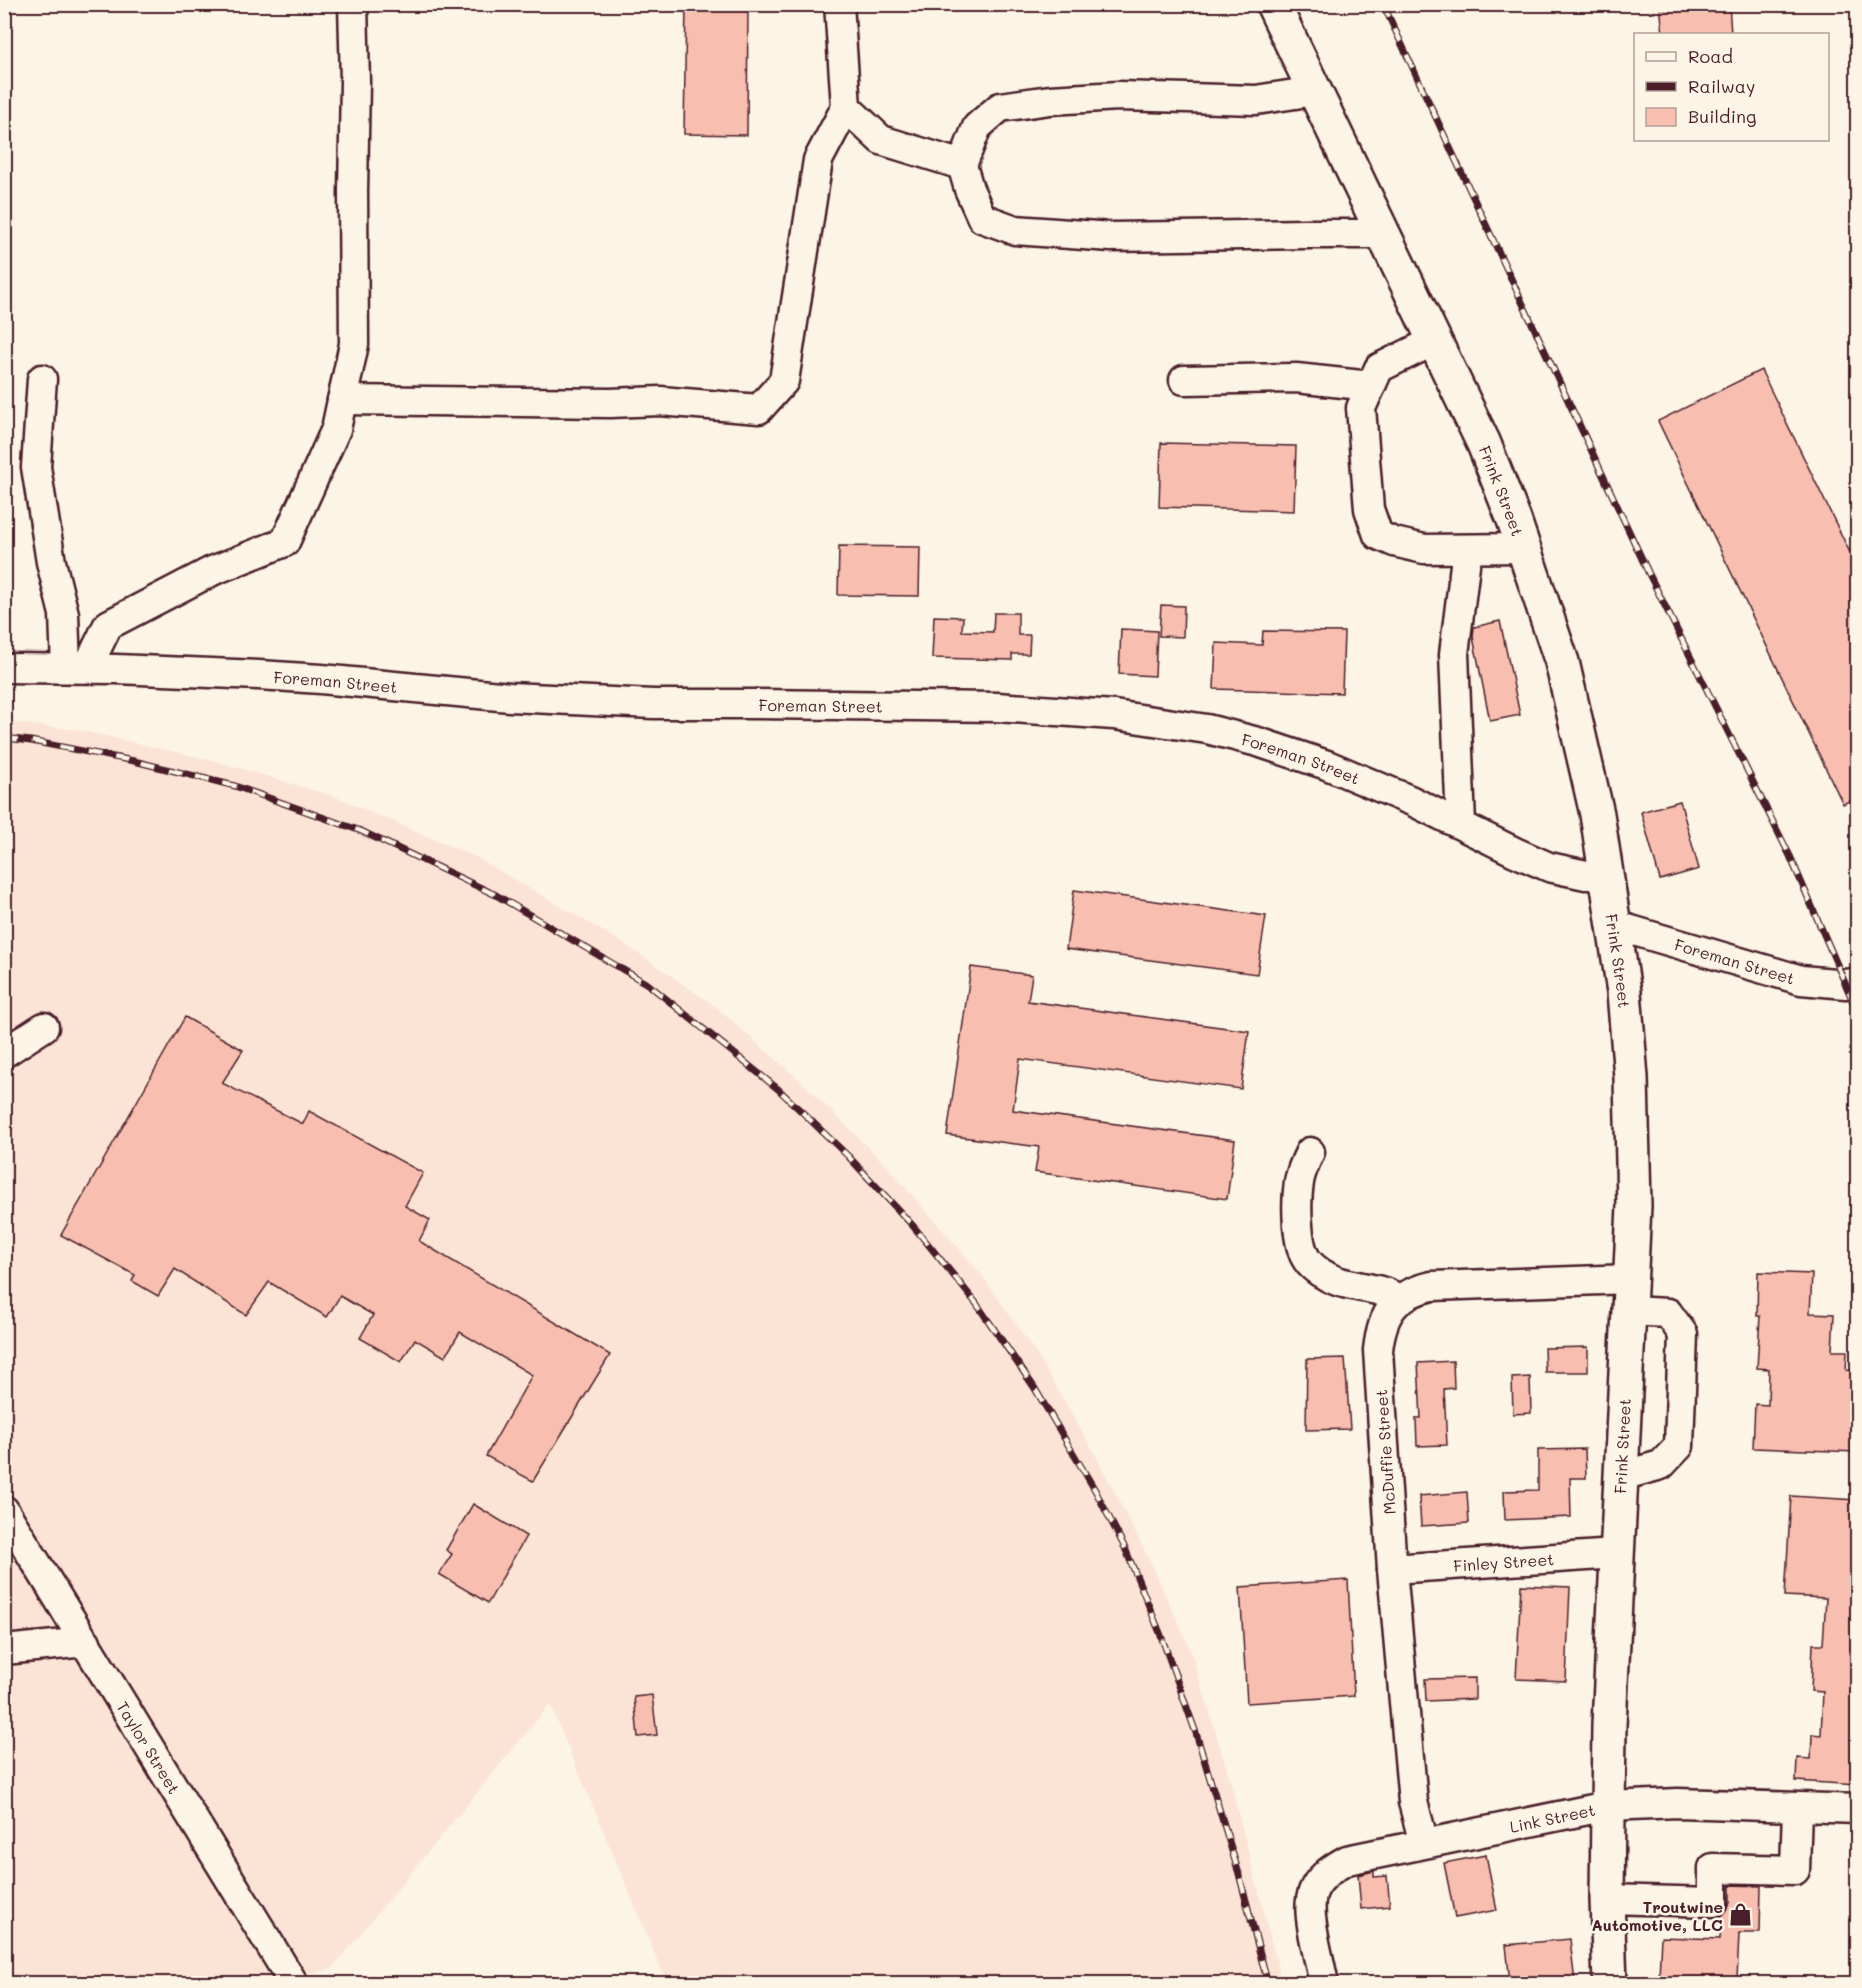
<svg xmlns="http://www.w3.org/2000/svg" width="1862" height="1988" font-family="Mali,sans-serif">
  <rect width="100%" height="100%" fill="#fcf5e5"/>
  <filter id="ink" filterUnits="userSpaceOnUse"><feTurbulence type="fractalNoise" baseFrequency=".0167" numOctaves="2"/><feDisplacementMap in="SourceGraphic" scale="12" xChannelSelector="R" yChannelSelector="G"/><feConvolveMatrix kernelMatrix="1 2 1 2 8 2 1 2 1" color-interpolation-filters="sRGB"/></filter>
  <g filter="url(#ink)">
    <path fill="#fbe4d5" d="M5 722 79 730 215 761 336 797 476 857 625 944 715 1006 803 1083 886 1165 981 1274 1038 1356 1094 1452 1150 1561 1190 1648 1229 1776 1282 1983H667L550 1704 331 1970 212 1984H5Z"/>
    <g fill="#f8beaf" stroke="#4a1f2b" stroke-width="1.5">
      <path d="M686 4H748L747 135 684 134Z"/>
      <path d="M1660 4H1729L1731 34H1663Z"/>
      <path d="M1761 370 1857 567V797L1843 804 1658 421Z"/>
      <path d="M1161 443 1296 446 1294 511 1159 507Z"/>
      <path d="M839 546 920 547 919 596 838 595Z"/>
      <path d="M1161 605 1184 606 1183 637 1159 636Z"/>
      <path d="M994 613H1018V635H1030L1029 654H1012V660L932 658 934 616 963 617 962 631 993 632Z"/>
      <path d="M1500 621 1520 715 1490 721 1473 637 1474 627Z"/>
      <path d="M1121 629 1157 631 1155 676 1119 674Z"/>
      <path d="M1263 631 1344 632 1342 693 1214 689 1216 643 1262 645Z"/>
      <path d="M1680 801 1699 869 1660 880 1641 812Z"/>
      <path d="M1074 890 1266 916 1257 974 1066 949Z"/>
      <path d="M971 967 1032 975 1028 1001 1249 1031 1241 1089 1020 1059 1013 1110 1235 1140 1227 1199 1035 1172 1039 1147 947 1135Z"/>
      <path d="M185 1017 243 1050 222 1083 303 1124 309 1111 423 1173 405 1206 430 1220 419 1241 610 1355 533 1481 486 1456 532 1375 460 1332 445 1357 415 1339 401 1362 360 1338 373 1315 340 1296 327 1317 269 1282 246 1315 175 1269 158 1296 132 1281 135 1275 61 1235Z"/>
      <path d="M1758 1272 1812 1274 1810 1313 1834 1314 1832 1351H1847L1846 1370 1857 1371V1452L1753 1448 1755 1404 1768 1405 1769 1369 1757 1368 1760 1316H1757Z"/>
      <path d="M1588 1347V1372H1545L1544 1348Z"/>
      <path d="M1345 1358 1350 1429 1306 1430 1307 1359Z"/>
      <path d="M1453 1361 1454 1388 1444 1389 1447 1445 1417 1446 1416 1418H1421L1418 1363Z"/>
      <path d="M1530 1377 1531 1413 1513 1414 1512 1378Z"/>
      <path d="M1585 1449 1586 1478H1570L1571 1517 1505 1520 1504 1491 1538 1490V1450Z"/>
      <path d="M1467 1492 1469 1523 1421 1526 1419 1496Z"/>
      <path d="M1791 1496 1857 1500V1785L1796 1781 1797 1758 1811 1759 1812 1734 1821 1735 1823 1692 1811 1691 1813 1644H1823L1826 1598 1785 1596Z"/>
      <path d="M473 1504 526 1536 488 1603 439 1574 452 1554 446 1550Z"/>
      <path d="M1348 1580 1354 1696 1247 1703 1240 1587Z"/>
      <path d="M1521 1585 1570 1587 1566 1681 1516 1679Z"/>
      <path d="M1475 1678V1699L1426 1701 1425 1679Z"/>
      <path d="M652 1695 657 1735 638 1737 634 1697Z"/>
      <path d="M1486 1855 1497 1910 1455 1918 1444 1863Z"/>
      <path d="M1374 1871V1877L1387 1876 1390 1906 1361 1909 1358 1875Z"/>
      <path d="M1730 1885 1761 1886 1760 1933H1739L1737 1980 1659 1977 1661 1937 1720 1939 1721 1917 1727 1910 1730 1902Z"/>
      <path d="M1570 1939 1575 1983H1510L1506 1945Z"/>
    </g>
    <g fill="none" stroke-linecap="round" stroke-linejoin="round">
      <defs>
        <g id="minor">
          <path d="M839 4 846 107 881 140 962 165"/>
          <path d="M1315 91 1256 100 1119 96 1050 100 1000 107 977 127 962 165 969 189 982 218 1015 230 1111 237 1304 234H1383"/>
          <path d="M1434 341 1379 368 1361 408 1369 509 1378 535 1394 542 1424 549 1524 548"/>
          <path d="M42 379 36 467 51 562 64 614 66 668"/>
          <path d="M1184 380 1296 378 1371 386"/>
          <path d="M342 400 610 403 660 401 759 409 784 381 818 160 846 107"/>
          <path id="s1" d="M4 668 116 669 259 675 321 679 510 697 653 704H757L997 707 1114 715 1207 729 1258 742 1327 765 1412 801 1515 852 1549 867 1586 875H1607"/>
          <path d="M87 668 108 625 212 571 285 542 336 429 354 344 353 191 355 82 353 4"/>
          <path d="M1461 824 1454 654 1467 549"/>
          <path id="s2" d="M1614 925 1801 980 1846 984 1858 982"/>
          <path d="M4 1053 44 1027"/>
          <path d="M1310 1152C1305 1162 1301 1171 1299 1182 1296 1201 1296 1244 1307 1260 1313 1269 1326 1277 1337 1281 1357 1288 1381 1287 1398 1299"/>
          <path d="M1621 1476 1661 1465 1679 1446 1683 1334 1668 1313 1629 1311"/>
          <path id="s3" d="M4 1510 294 1984"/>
          <path id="s4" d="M1392 1569 1616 1554"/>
          <path d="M4 1650 86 1642"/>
          <path d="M1424 1843 1413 1802 1392 1569 1378 1350C1382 1313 1395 1294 1432 1286L1631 1279"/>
          <path d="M1607 1899 1713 1902V1868L1795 1870 1797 1808"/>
          <path id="s5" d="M1324 1984C1321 1968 1317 1953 1314 1937 1306 1896 1309 1881 1347 1860L1607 1806 1678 1803 1858 1809"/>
        </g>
        <g id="major">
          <path id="s6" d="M1273 4 1484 444 1514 520 1562 662 1597 814 1624 992 1631 1077 1634 1206 1609 1725 1607 1899 1610 1984"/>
        </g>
      </defs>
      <use href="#minor" stroke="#4a1f2b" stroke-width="33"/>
      <use href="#major" stroke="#4a1f2b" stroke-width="38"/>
      <use href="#minor" stroke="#fcf5e5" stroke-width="28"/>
      <use href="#major" stroke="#fcf5e5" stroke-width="33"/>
      <defs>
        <g id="rail">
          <path d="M1383 4 1649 574 1790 856 1858 1013"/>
          <path d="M4 738 31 741 134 761 235 786 361 831 496 895 649 985 778 1089 848 1156 914 1227 976 1303 1034 1387 1095 1490 1125 1548 1160 1633 1196 1733 1239 1874 1268 1984"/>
        </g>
      </defs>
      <use href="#rail" stroke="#4a1f2b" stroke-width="7"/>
      <use href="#rail" stroke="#fcf5e5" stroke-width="4.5" stroke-dasharray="14" stroke-linecap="butt"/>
    </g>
  </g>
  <defs>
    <symbol id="shop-bare" viewBox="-9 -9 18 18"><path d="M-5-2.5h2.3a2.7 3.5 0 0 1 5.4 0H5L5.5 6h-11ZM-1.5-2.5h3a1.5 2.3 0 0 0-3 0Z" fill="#4a1f2b" stroke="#fcf5e5" stroke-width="2.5" paint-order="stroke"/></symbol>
  </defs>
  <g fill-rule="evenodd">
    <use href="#shop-bare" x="1724" y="1898" width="33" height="33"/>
  </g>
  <g text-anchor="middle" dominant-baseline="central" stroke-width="5" stroke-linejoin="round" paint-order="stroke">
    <g font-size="16" fill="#4a1f2b" stroke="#fcf5e5">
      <text stroke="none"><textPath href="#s6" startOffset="538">Frink Street</textPath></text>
      <text stroke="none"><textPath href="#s1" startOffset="332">Foreman Street</textPath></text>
      <text stroke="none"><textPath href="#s1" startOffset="818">Foreman Street</textPath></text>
      <text stroke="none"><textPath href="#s1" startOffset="1304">Foreman Street</textPath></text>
      <text stroke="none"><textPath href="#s6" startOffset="1024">Frink Street</textPath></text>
      <text stroke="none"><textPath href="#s2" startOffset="126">Foreman Street</textPath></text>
      <text transform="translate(1622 1446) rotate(-87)">Frink Street</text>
      <text transform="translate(1385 1452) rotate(-94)">McDuffie Street</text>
      <text stroke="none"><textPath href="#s4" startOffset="112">Finley Street</textPath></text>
      <text stroke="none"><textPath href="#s3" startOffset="278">Taylor Street</textPath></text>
      <text stroke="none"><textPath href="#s5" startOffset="351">Link Street</textPath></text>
    </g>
    <g font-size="16" font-weight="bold" fill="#4a1f2b" stroke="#fcf5e5" text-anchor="end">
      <text x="1723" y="1906">Troutwine<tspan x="1723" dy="18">Automotive, LLC</tspan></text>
    </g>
  </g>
  <rect width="1862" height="1988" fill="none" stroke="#fcf5e5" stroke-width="24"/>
  <rect x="12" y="12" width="1838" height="1964" fill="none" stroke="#4a1f2b" stroke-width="2" filter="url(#ink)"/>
  <rect x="1634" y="33" width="195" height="108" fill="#fcf5e5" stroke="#b59f9b" stroke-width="1.5"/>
  <rect x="1646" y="52" width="30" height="9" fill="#fcf5e5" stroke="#b59f9b" stroke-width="1.5"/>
  <text x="1688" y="63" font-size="18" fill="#4a1f2b">Road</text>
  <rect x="1646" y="82" width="30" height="9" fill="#4a1f2b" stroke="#b59f9b" stroke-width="1.5"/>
  <text x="1688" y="93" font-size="18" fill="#4a1f2b">Railway</text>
  <rect x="1646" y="108" width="30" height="18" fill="#f8beaf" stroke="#b59f9b" stroke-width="1.5"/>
  <text x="1688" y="123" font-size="18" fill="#4a1f2b">Building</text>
</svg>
